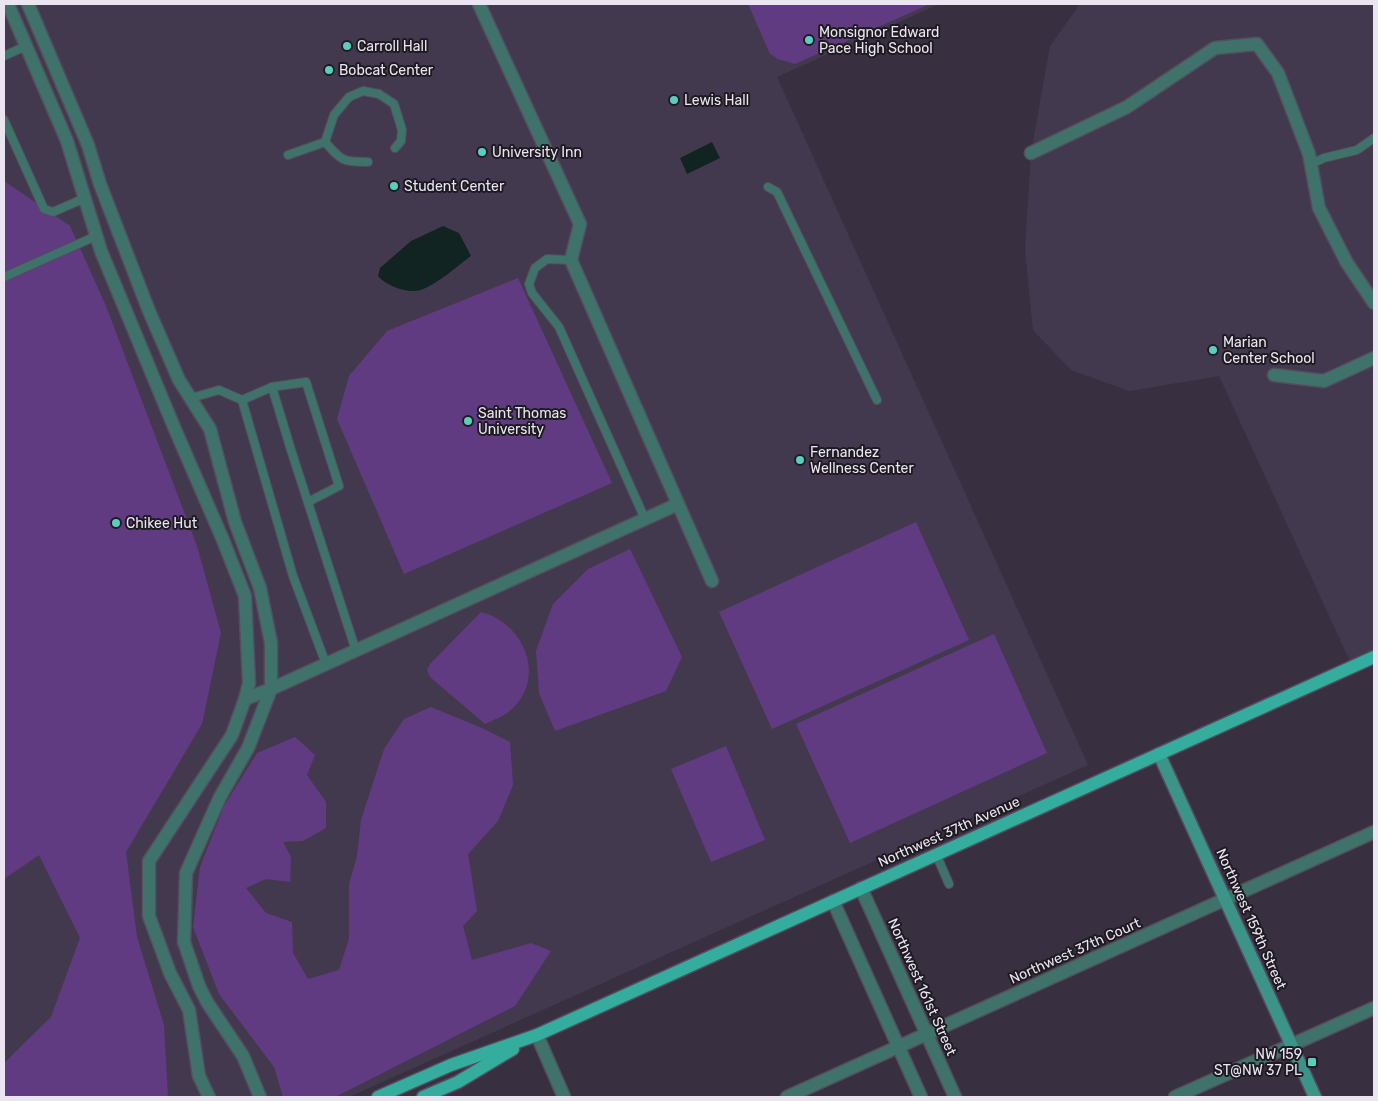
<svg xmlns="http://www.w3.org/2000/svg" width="1378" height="1101" font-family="Rubik,sans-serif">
  <rect width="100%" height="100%" fill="#383041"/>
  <g fill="#43394e">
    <path d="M4 4H939L777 77 1088 765 349 1097H4Z"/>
    <path d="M1080 4H1374V657L1353 668 1219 376 1129 391 1071 370 1033 330 1025 249 1031 153 1050 46Z"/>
  </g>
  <g fill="#613b82">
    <path d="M748 4H930L795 64 778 59 770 54Z"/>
    <path d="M4 181 70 226 106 306 197 546 221 633 202 724 126 852 137 937 164 1025 168 1097H4V1063L51 1017 80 938 39 855 4 879Z"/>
    <path d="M518 278 612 483 404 574 337 419 349 376 387 331Z"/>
    <path d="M916 522 969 640 772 729 719 612Z"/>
    <path d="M630 549 682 657 666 691 555 731 539 693 536 651 553 604 588 569Z"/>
    <path d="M481 612C521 622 546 672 515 706 507 715 496 719 485 724L430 677 427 670 430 664Z"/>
    <path d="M994 634 1047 753 850 843 796 724Z"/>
    <path d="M431 707 482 728 510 742 513 785 498 821 468 854 477 911 463 926 472 960 531 943 551 951 515 1006 335 1097H283L274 1067 219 994 193 927 200 867 224 806 257 753 295 737 315 755 307 775 326 802V828L303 841 283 842 291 857 290 882 266 879 246 888 266 913 292 922 293 953 308 979 339 970 349 939V884L357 856 361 820 384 749 404 719Z"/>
    <path d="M726 746 765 840 711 862 671 769Z"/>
  </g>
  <g fill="#112421">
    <path d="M712 142 720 158 687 174 680 158Z"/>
    <path d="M443 226 459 233 471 256C456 267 439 283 421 290 408 294 386 286 378 276L380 268 411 241Z"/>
  </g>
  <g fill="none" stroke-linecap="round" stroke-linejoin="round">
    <defs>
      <g id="lane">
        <path d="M4 56 26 46"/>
        <path d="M4 120 44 209 53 212 85 198"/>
        <path d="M325 142C342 161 342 162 368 162"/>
        <path d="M288 155 325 142 334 115 349 97 363 91 379 94 394 104 402 130 401 141 395 148"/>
        <path d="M1311 164 1324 158 1357 150 1374 138"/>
        <path d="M768 187 777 192 877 400"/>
        <path d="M571 260 547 259 535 268 529 284 532 293 559 327 645 519"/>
        <path d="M4 277 96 236"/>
        <path d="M272 387 306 382 339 486 308 502"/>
        <path d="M191 398 219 390 242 400 293 576 326 664"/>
        <path d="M242 400 272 387 291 450 356 651"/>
        <path d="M936 854 949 884"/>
      </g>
      <g id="street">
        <path d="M8 4 67 141 101 251 174 427 223 540 245 596 249 683 245 699 232 735 149 861V916L170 973 189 1010 199 1076 209 1097"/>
        <path d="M28 4 88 145 100 184 149 311 179 380 210 429 235 522 260 588 271 643V689L248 748 220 797 186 873 184 942 199 986 207 1002 243 1056 260 1097"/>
        <path d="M479 4 580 224 571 260 712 581"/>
        <path d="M1031 153 1127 107 1215 48 1257 44 1278 73 1309 154 1319 208 1347 263 1374 303"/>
        <path d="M1274 375 1324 381 1374 358"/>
        <path d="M245 699 271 689 678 504"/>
        <path d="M861 888 955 1097"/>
        <path d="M833 901 921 1097"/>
        <path d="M537 1035 564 1097"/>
        <path d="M787 1097 1374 832"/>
        <path d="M1175 1097 1374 1008"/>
      </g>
      <path id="secondary" d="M1159 754 1315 1097"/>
      <g id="primary">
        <path d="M378 1097 451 1065 537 1035 1374 657"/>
        <path d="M423 1097 458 1082 513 1049"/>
      </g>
    </defs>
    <use href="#lane" stroke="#544d5d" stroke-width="10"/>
    <use href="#street" stroke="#544d5d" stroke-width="15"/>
    <use href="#secondary" stroke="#544d5d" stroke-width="15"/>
    <use href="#primary" stroke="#544d5d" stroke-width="15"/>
    <use href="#lane" stroke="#3f726a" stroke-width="8"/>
    <use href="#street" stroke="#3f726a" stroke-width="12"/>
    <use href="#secondary" stroke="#3c9388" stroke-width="12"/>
    <use href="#primary" stroke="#34ad9e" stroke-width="12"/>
  </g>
  <g fill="#59cebe" stroke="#1e1a22" stroke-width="2">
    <circle cx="809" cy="40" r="5"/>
    <circle cx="347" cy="46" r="5"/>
    <circle cx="329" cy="70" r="5"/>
    <circle cx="674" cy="100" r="5"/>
    <circle cx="482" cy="152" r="5"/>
    <circle cx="394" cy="186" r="5"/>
    <circle cx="1213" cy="350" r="5"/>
    <circle cx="468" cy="421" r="5"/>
    <circle cx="800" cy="460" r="5"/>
    <circle cx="116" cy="523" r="5"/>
    <rect x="1307" y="1057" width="10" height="10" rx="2.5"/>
  </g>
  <g text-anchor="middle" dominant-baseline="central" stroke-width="4" stroke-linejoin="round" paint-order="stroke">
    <g font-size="14" fill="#eae5f0" stroke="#1e1a22" text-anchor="start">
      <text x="819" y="32">Monsignor Edward<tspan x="819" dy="16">Pace High School</tspan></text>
      <text x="357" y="46">Carroll Hall</text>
      <text x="339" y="70">Bobcat Center</text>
      <text x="684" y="100">Lewis Hall</text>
      <text x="492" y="152">University Inn</text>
      <text x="404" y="186">Student Center</text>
      <text x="1223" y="342">Marian<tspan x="1223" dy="16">Center School</tspan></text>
      <text x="478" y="413">Saint Thomas<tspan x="478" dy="16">University</tspan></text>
      <text x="810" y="452">Fernandez<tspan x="810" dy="16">Wellness Center</tspan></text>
      <text x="126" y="523">Chikee Hut</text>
      <text x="1302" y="1054" text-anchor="end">NW 159<tspan x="1302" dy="16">ST@NW 37 PL</tspan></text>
    </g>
    <g font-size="14" fill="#eae5f0" stroke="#1e1a22">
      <text transform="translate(949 832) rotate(-24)">Northwest 37th Avenue</text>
      <text transform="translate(1251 919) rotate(66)">Northwest 159th Street</text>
      <text transform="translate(1075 951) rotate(-24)">Northwest 37th Court</text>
      <text transform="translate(922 987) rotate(66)">Northwest 161st Street</text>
    </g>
  </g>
  <rect width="1378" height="1101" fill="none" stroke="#eae5f0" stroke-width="10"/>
</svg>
